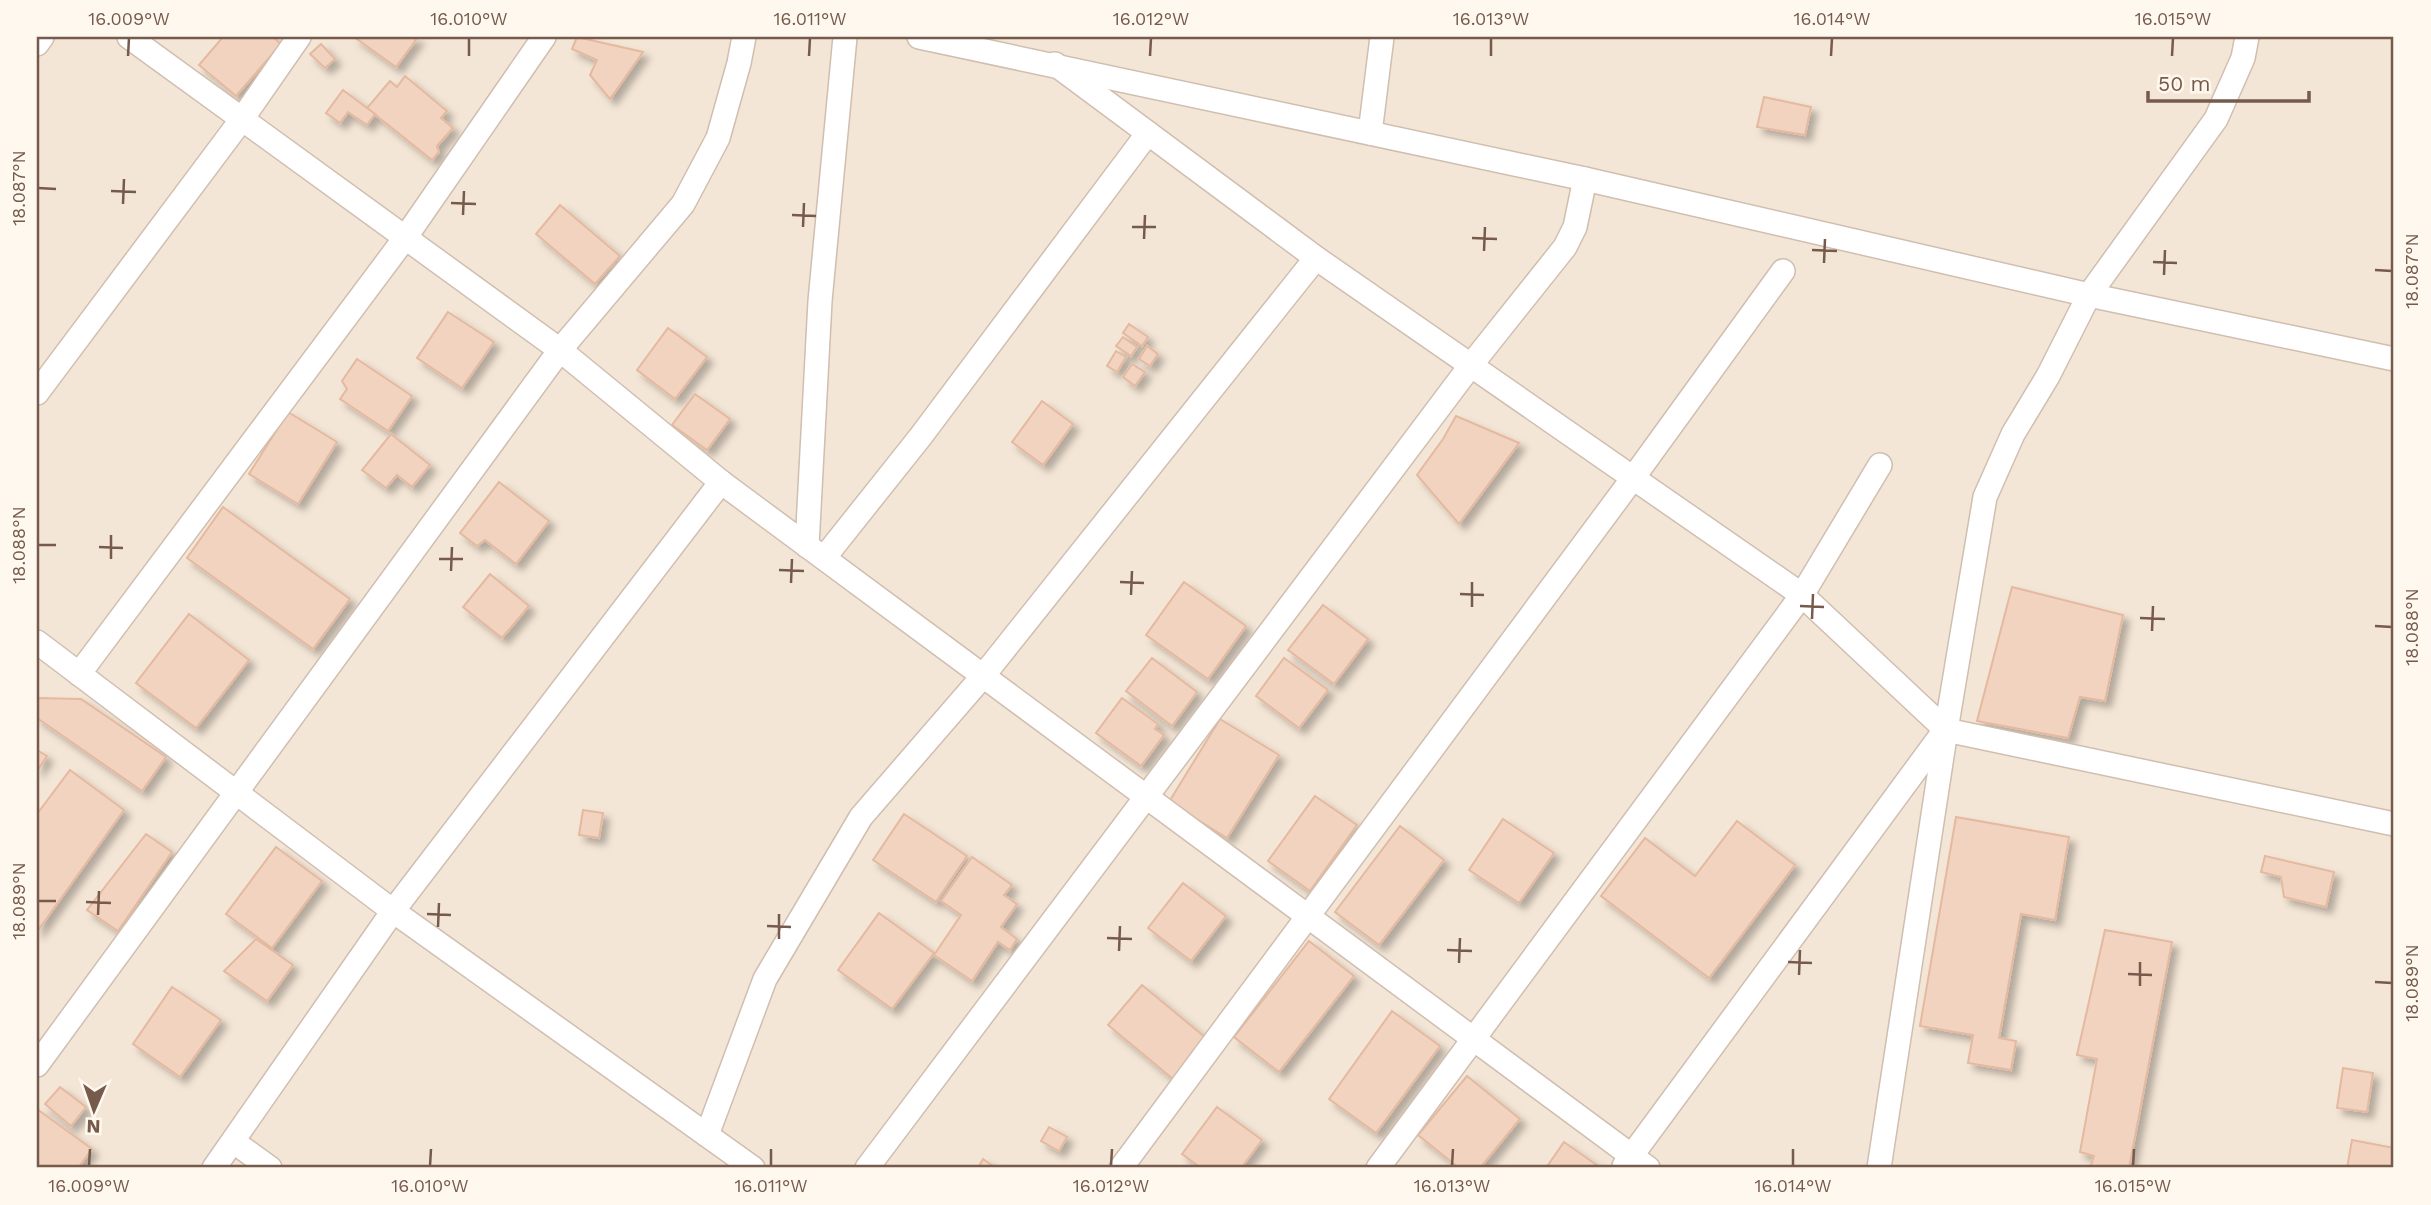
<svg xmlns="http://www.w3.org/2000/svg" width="2431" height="1205" font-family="'Work Sans',sans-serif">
  <defs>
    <filter id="shadow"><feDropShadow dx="6" dy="6" stdDeviation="3.5" flood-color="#0004"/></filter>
  </defs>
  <rect width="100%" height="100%" fill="#fcf4e8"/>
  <rect fill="#f4e6d6" x="37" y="37" width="2357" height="1131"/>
  <g fill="#f2d3bf" stroke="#e4b9a0" stroke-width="2" filter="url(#shadow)">
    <path d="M223 37H273L281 44 236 96 199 65Z"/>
    <path d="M354 37H418L396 67Z"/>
    <path d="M577 37 643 52 610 99 590 75 597 60 572 49Z"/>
    <path d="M321 44 335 59 325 68 310 54Z"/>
    <path d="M405 76 447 111 441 118 453 128 437 146 439 152 432 160 367 108 390 81 397 87Z"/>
    <path d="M343 90 375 114 367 125 348 112 340 123 326 113Z"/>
    <path d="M1764 97 1811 107 1805 135 1757 127Z"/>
    <path d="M560 205 620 256 595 284 536 234Z"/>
    <path d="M448 312 494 342 462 388 417 358Z"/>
    <path d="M1129 324 1148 337 1142 346 1123 333Z"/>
    <path d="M668 328 707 357 675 399 637 370Z"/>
    <path d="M1123 337 1137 347 1131 356 1116 346Z"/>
    <path d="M1147 346 1158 354 1150 366 1139 359Z"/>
    <path d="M1116 351 1126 357 1117 372 1107 366Z"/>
    <path d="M357 359 412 396 388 431 340 399 347 389 342 381Z"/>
    <path d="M1132 364 1145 372 1135 386 1123 377Z"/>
    <path d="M695 394 730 419 707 450 672 425Z"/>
    <path d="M1042 401 1073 424 1043 465 1012 442Z"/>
    <path d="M288 412 337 442 298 504 249 474Z"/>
    <path d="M1456 416 1519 443 1459 524 1417 475 1443 439Z"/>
    <path d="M391 434 430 465 412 487 397 475 386 488 362 470Z"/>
    <path d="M499 482 549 521 516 564 485 540 477 546 460 533Z"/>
    <path d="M223 507 350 599 313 649 187 558Z"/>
    <path d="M490 574 529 606 502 638 463 607Z"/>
    <path d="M1184 582 1246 626 1208 679 1146 635Z"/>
    <path d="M2012 587 2123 615 2105 701 2080 697 2068 738 1977 721Z"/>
    <path d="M1323 605 1368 639 1334 684 1288 650Z"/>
    <path d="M189 614 249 660 196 728 136 683Z"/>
    <path d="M1152 658 1197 692 1172 726 1126 691Z"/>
    <path d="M1284 658 1328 690 1299 728 1256 696Z"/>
    <path d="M37 698 81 699 166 757 142 791 37 718Z"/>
    <path d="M1122 698 1158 724 1155 729 1164 735 1141 766 1096 733Z"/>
    <path d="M1220 719 1279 755 1227 838 1169 802Z"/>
    <path d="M37 750 47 756 37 771Z"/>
    <path d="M70 770 124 810 37 932V814Z"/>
    <path d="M1315 796 1357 825 1310 891 1268 861Z"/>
    <path d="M583 810 603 813 599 838 579 835Z"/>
    <path d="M904 814 967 856 936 902 873 860Z"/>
    <path d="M1956 817 2069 837 2055 920 2021 914 1999 1038 2016 1041 2011 1070 1968 1063 1973 1035 1920 1026Z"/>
    <path d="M1503 819 1554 853 1519 903 1469 870Z"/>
    <path d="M1737 821 1795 865 1709 978 1601 896 1645 838 1695 876Z"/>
    <path d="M1400 826 1444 860 1379 945 1335 912Z"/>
    <path d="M146 834 172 852 118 931 87 910Z"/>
    <path d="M276 847 322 881 272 948 226 914Z"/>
    <path d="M2265 856 2334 872 2326 907 2284 897 2281 877 2261 872Z"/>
    <path d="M972 857 1012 885 1004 895 1017 904 1001 927 1017 939 1010 950 998 942 972 981 934 955 961 915 941 901Z"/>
    <path d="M1183 883 1226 916 1191 961 1148 928Z"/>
    <path d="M879 913 934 953 892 1009 838 970Z"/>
    <path d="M2105 930 2172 942 2129 1168H2090L2094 1156 2080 1152 2097 1059 2077 1055Z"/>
    <path d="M256 939 293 965 267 1001 224 971Z"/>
    <path d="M1309 941 1354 976 1279 1072 1234 1037Z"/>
    <path d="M1142 985 1206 1038 1173 1079 1108 1025Z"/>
    <path d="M172 987 221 1020 180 1077 133 1044Z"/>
    <path d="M1392 1011 1440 1046 1376 1133 1329 1099Z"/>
    <path d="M2343 1068 2373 1073 2367 1112 2337 1108Z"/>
    <path d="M1467 1076 1520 1119 1480 1168H1459L1418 1135Z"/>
    <path d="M60 1087 86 1107 71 1126 45 1104Z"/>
    <path d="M1217 1107 1262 1140 1241 1168H1195L1197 1165 1182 1154Z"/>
    <path d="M37 1109 92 1149 78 1168H37Z"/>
    <path d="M1049 1127 1067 1137 1059 1151 1041 1141Z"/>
    <path d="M2352 1140 2394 1148 2392 1168H2347Z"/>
    <path d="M1564 1142 1601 1168H1546Z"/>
    <path d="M983 1159 996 1168H978Z"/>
  </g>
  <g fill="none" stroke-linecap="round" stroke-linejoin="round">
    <defs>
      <g id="street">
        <path d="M129 37 560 350 721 482 1648 1168"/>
        <path d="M919 37 1585 179 2089 295 2394 359"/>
        <path d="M37 44 42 37"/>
        <path d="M1055 64 1316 258 1802 595 1946 730 2394 824"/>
        <path d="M1370 133 1382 37"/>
        <path d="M37 393 242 119 299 37"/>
        <path d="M807 546 820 301 845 37"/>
        <path d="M824 558 921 436 1148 133"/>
        <path d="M37 642 393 911 753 1168"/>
        <path d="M79 674 405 238 544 37"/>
        <path d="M37 1065 560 350 683 204 718 138 739 63 744 37"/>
        <path d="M707 1135 765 979 861 817 983 676 1316 258"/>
        <path d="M234 1142 270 1168"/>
        <path d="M1624 1166 1942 734"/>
        <path d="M214 1168 393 911 721 482"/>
        <path d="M867 1168 1471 365 1565 247 1575 227 1585 179"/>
        <path d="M1121 1168 1633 478 1783 271"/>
        <path d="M1378 1168 1802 595 1880 465"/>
        <path d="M1879 1168 1946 730 1985 497 2013 434 2048 376 2089 295 2216 119 2243 58 2247 37"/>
      </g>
    </defs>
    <use href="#street" stroke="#d0beb0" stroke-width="26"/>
    <use href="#street" stroke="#fff" stroke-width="23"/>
  </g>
  <path fill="none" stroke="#765a4c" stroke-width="2.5" d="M128 56 129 38M469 56V38M809 56 810 38M1150 56 1151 38M1491 56V38M1831 56 1832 38M2172 56 2173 38M38 188 56 189M111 191 136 192M451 203 476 204M123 204 124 179M463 215 464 191M792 215 816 216M803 227 804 203M1132 227H1156M1472 238 1497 239M1144 239 1145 215M1812 250 1837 251M1484 251 1485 227M2153 262 2177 263M1824 263 1825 239M2375 270 2392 271M2164 275 2165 250M38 545H56M99 547 123 548M111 559V535M439 559H463M779 570 804 571M451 571 452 547M1120 582 1144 583M791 583 792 559M1460 594 1484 595M1131 595 1132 571M1800 606 1824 607M1472 607V582M2140 618 2165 619M1812 619 1813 594M2375 626 2392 627M2152 631 2153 606M38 901H56M86 902 111 903M427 914 451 915M98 915 99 891M767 926 791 927M438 927 439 903M1107 938 1132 939M779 939V914M1447 950 1472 951M1119 951 1120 926M1788 962 1812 963M1459 963 1460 938M2128 974 2152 975M1799 975 1800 950M2375 982 2392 983M2140 986V962M89 1166 90 1149M430 1166 431 1149M771 1166V1149M1111 1166 1112 1149M1452 1166 1453 1149M1793 1166V1149M2133 1166 2134 1149"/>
  <rect width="2431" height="1205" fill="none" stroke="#fff8ee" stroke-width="77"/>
  <g transform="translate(94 1110) rotate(182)" stroke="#fff8ee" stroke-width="5" paint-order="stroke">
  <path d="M0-5L12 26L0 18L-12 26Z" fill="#765a4c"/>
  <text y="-10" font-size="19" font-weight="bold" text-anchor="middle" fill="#765a4c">N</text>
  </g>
  <path d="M2148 91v10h161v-10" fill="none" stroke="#765a4c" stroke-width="3.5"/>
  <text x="2158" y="91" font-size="21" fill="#765a4c" stroke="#fff8ee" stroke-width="5" paint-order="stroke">50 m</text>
  <rect x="38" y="38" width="2354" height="1128" fill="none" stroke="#765a4c" stroke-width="2.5"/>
  <g font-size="18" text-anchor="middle" fill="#765a4c">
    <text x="129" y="25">16.009°W</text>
    <text x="469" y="25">16.010°W</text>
    <text x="810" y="25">16.011°W</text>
    <text x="1151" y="25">16.012°W</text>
    <text x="1491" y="25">16.013°W</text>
    <text x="1832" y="25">16.014°W</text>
    <text x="2173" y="25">16.015°W</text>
    <text transform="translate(19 188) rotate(-90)" y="6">18.087°N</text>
    <text transform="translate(2412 271) rotate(-90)" y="6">18.087°N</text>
    <text transform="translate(19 545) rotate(-90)" y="6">18.088°N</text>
    <text transform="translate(2412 627) rotate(-90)" y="6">18.088°N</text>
    <text transform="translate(19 901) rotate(-90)" y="6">18.089°N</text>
    <text transform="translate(2412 983) rotate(-90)" y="6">18.089°N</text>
    <text x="89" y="1192">16.009°W</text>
    <text x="430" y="1192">16.010°W</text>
    <text x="771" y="1192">16.011°W</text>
    <text x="1111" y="1192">16.012°W</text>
    <text x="1452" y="1192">16.013°W</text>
    <text x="1793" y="1192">16.014°W</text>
    <text x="2133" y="1192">16.015°W</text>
  </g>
</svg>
